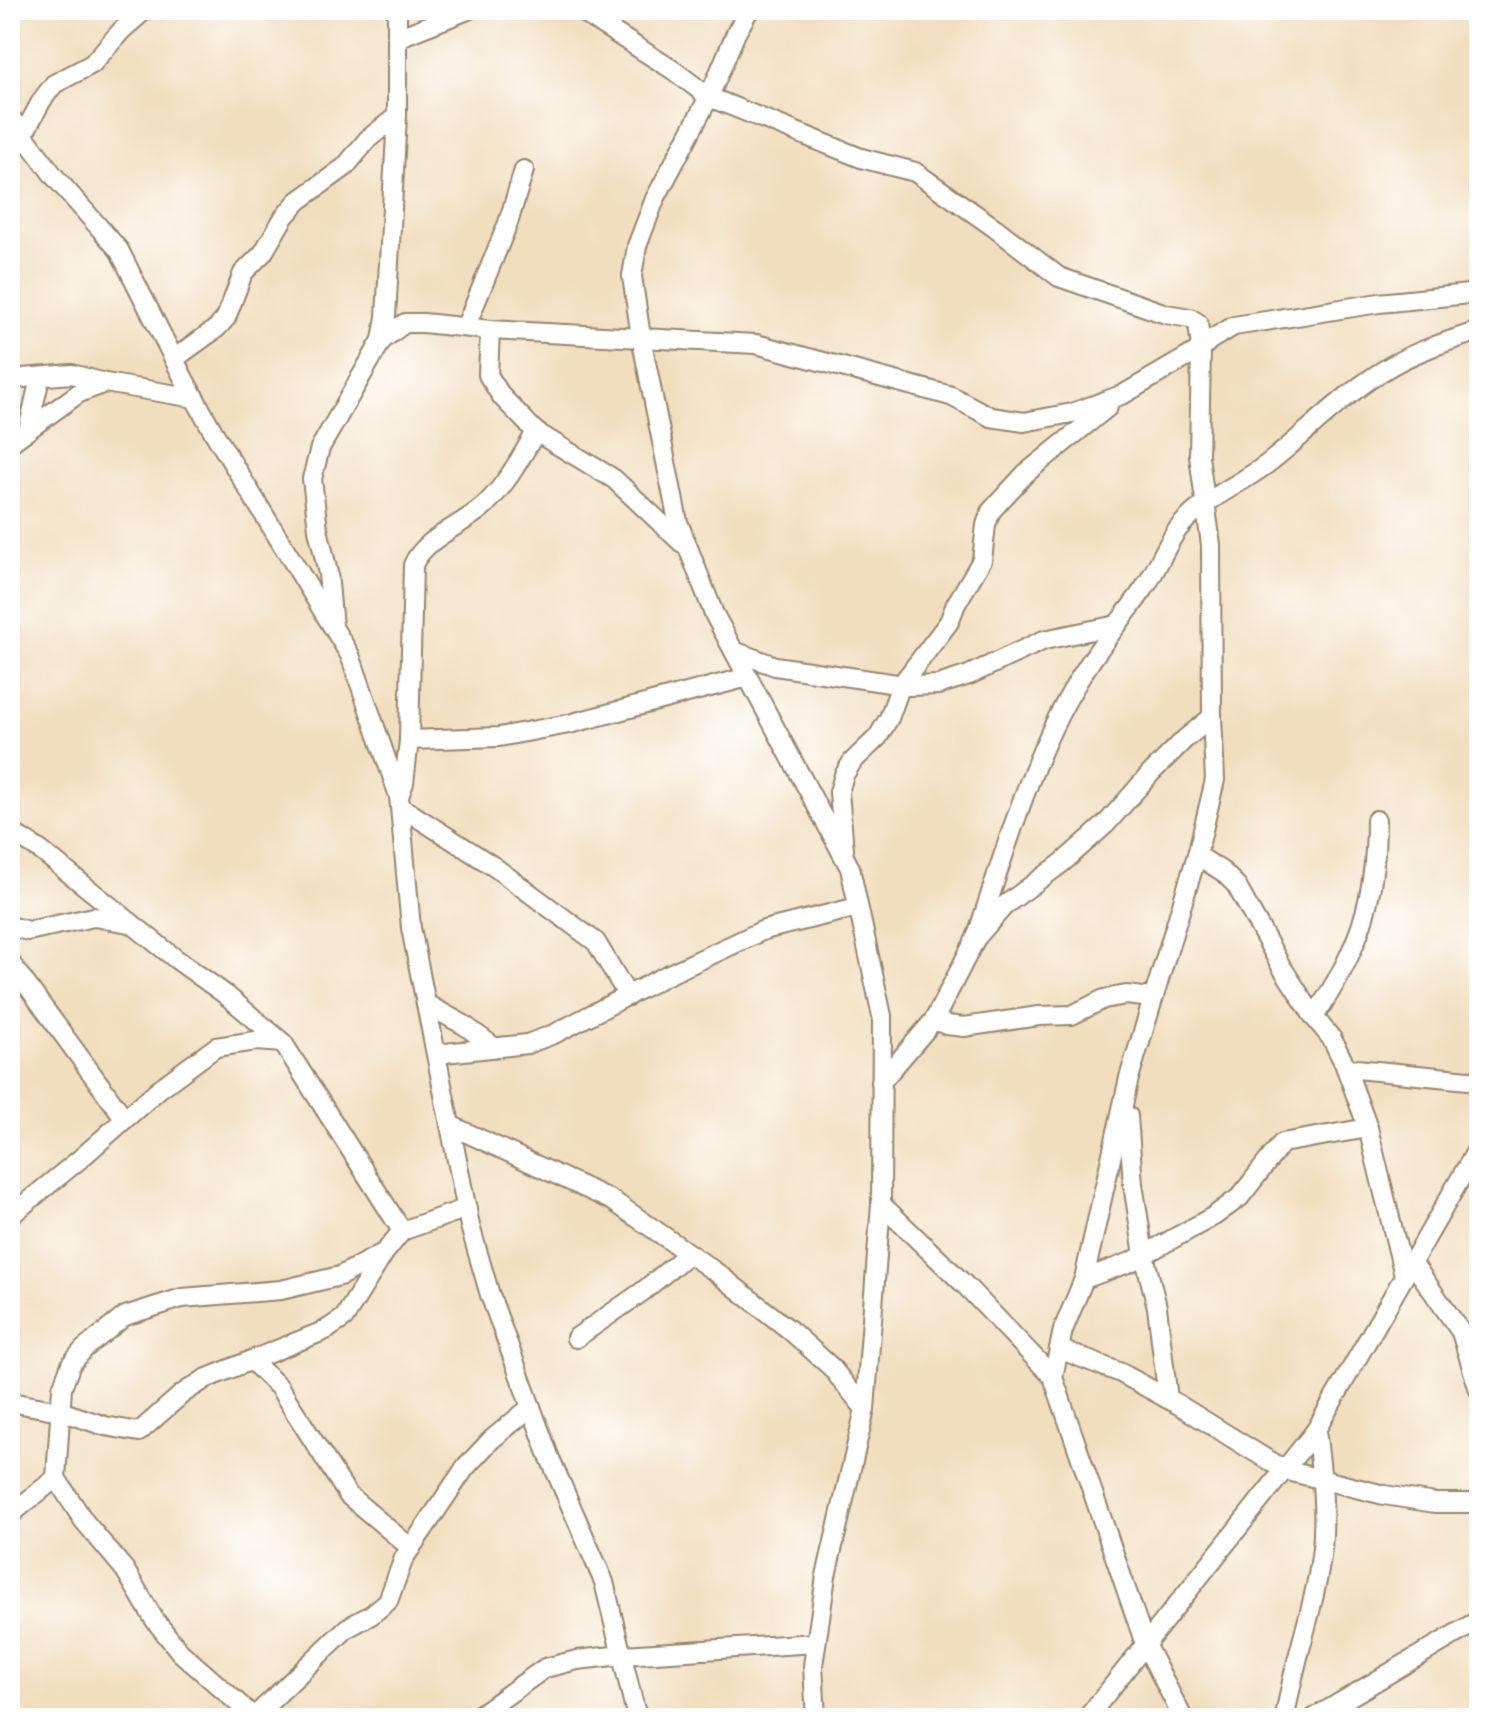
<svg xmlns="http://www.w3.org/2000/svg" width="1489" height="1728" font-family="'Architects Daughter',sans-serif">
  <rect width="100%" height="100%" fill="#fff"/>
  <filter id="ink" filterUnits="userSpaceOnUse"><feTurbulence type="fractalNoise" baseFrequency=".0125" numOctaves="2"/><feDisplacementMap in="SourceGraphic" scale="16" xChannelSelector="R" yChannelSelector="G"/><feConvolveMatrix kernelMatrix="1 2 1 2 8 2 1 2 1" color-interpolation-filters="sRGB"/></filter>
  <filter id="wash" filterUnits="userSpaceOnUse"><feTurbulence type="fractalNoise" baseFrequency=".006" numOctaves="4" result="noise"/><feDisplacementMap in="SourceGraphic" scale="32" xChannelSelector="R" yChannelSelector="G"/><feGaussianBlur stdDeviation="1.8" result="paint"/><feColorMatrix in="noise" values="0 0 0 0 0 0 0 0 0 0 0 0 0 0 0 0 0 1.4 0 .05"/><feComposite in="paint" operator="in"/></filter>
  <g filter="url(#wash)">
    <rect width="100%" height="100%" fill="#f1debe"/>
  </g>
  <g filter="url(#ink)">
    <g fill="none" stroke-linecap="round" stroke-linejoin="round">
      <defs>
        <g id="minor">
          <path d="M579 10 673 70 709 97 861 158 915 172 995 228 1059 277 1166 314 1190 318 1198 323 1201 349 1199 456 1211 545 1212 717 1215 780 1197 855 1129 1078 1084 1279 1063 1330 1053 1377"/>
          <path d="M749 10 736 33 709 97 655 199 637 246 632 276 641 337 678 522 714 614 850 868 882 1016 881 1204 865 1409 826 1576 813 1666 816 1718"/>
          <path d="M397 38 468 10"/>
          <path d="M10 117 54 176 119 250 184 379 214 433 350 655 399 796 411 928 470 1226 490 1295 549 1456 604 1582 637 1718"/>
          <path d="M23 135 42 100 54 84 92 64 122 30 145 10"/>
          <path d="M466 326 508 223 524 170"/>
          <path d="M490 330 488 375 502 397 536 432 614 479 682 543"/>
          <path d="M382 340 405 323H423L490 330 756 344 951 396 991 417 1024 422 1072 413 1124 394 1201 349 1210 340 1234 326 1379 303 1479 293"/>
          <path d="M174 359 217 328 226 318 243 273 263 253 284 217 298 201 345 167 368 139 397 116"/>
          <path d="M10 379 72 374 105 383"/>
          <path d="M28 430 40 378"/>
          <path d="M10 443 79 393 105 383 195 398"/>
          <path d="M333 627 328 573 318 529 312 479 320 448 382 340 386 317 397 116V10"/>
          <path d="M734 651 775 666 910 686 938 685 969 675 1044 640 1117 625"/>
          <path d="M409 740 499 737 569 724 748 677"/>
          <path d="M399 796 404 783 409 740 413 565C425 537 464 525 485 505 507 484 521 457 536 432"/>
          <path d="M401 807 493 866 596 942 628 996"/>
          <path d="M10 831 40 850 176 959 226 995 283 1043 402 1231 467 1208"/>
          <path d="M844 850 839 792 844 775 852 762 878 737 889 718 901 685 949 622 956 604 982 560 986 525 991 511 1025 474 1108 407"/>
          <path d="M1197 855 1223 872 1236 885 1281 966 1314 1017 1332 1039 1344 1063 1368 1128 1404 1275"/>
          <path d="M10 926 28 931 94 917 129 923"/>
          <path d="M976 938C1006 850 1033 749 1085 670 1103 641 1126 615 1145 587 1158 568 1165 546 1178 529 1203 498 1241 485 1271 461 1310 430 1345 393 1389 367 1416 351 1449 341 1479 331"/>
          <path d="M10 962 125 1119"/>
          <path d="M426 1004 464 1025 494 1047"/>
          <path d="M1314 1017C1359 950 1376 901 1376 820"/>
          <path d="M934 1020 947 1025 964 1027 1039 1016 1072 1015 1104 999 1126 995 1152 998"/>
          <path d="M436 1054 527 1044 554 1034 665 976 764 930 858 907"/>
          <path d="M1346 1068 1479 1081"/>
          <path d="M881 1082 934 1020 976 938 1005 905 1062 863 1106 824 1150 774 1185 739 1212 717"/>
          <path d="M1128 1116 1133 1184 1144 1255 1157 1307 1168 1399"/>
          <path d="M450 1125 613 1201 717 1273 791 1331 831 1367 865 1409"/>
          <path d="M881 1204 966 1286 1053 1377 1145 1644 1183 1718"/>
          <path d="M10 1216 80 1159 159 1089 216 1047 256 1041 283 1043"/>
          <path d="M1412 1262 1461 1332 1479 1390"/>
          <path d="M1084 1279 1131 1262 1214 1216 1240 1197 1282 1143 1368 1128"/>
          <path d="M576 1338 642 1292 688 1254"/>
          <path d="M1059 1349 1121 1373 1179 1405 1284 1470 1384 1495 1435 1503H1479"/>
          <path d="M251 1360 279 1387 348 1495 411 1548"/>
          <path d="M10 1402 60 1411 105 1426 139 1432 182 1394 205 1379 326 1330 344 1318 383 1255"/>
          <path d="M56 1478 84 1521 125 1570 154 1619 180 1652 255 1718"/>
          <path d="M10 1515 56 1478 62 1388 71 1364 84 1349 125 1316 182 1298 281 1290 340 1276 385 1252 402 1231"/>
          <path d="M254 1717 347 1628 371 1615 388 1601 404 1558 465 1468 491 1440 531 1407"/>
          <path d="M475 1718 545 1668 577 1660 622 1655 816 1643"/>
          <path d="M1087 1718 1316 1430 1479 1146"/>
          <path d="M1285 1718C1293 1661 1316 1606 1322 1548 1326 1508 1321 1469 1316 1430"/>
          <path d="M1314 1718 1479 1620"/>
        </g>
      </defs>
      <use href="#minor" stroke="#96846e" stroke-width="22"/>
      <use href="#minor" stroke="#fff" stroke-width="18"/>
    </g>
  </g>
  <rect width="1489" height="1728" fill="none" stroke="#fff" stroke-width="40"/>
</svg>
